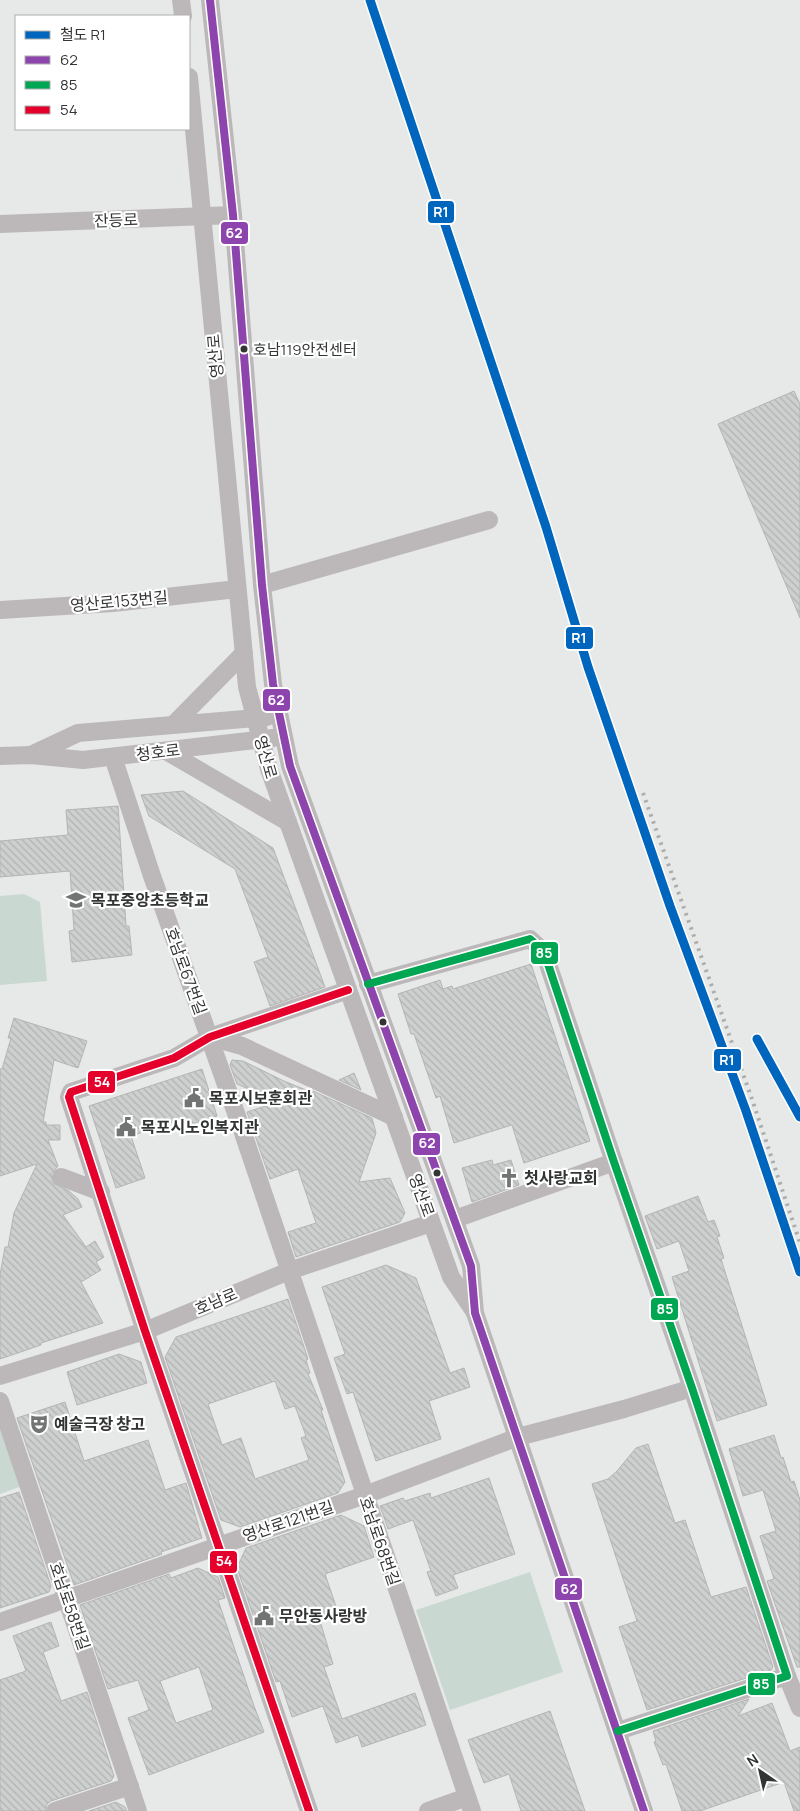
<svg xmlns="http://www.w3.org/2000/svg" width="800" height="1811" font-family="Manrope,'Noto Sans KR',sans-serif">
  <defs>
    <pattern id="building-back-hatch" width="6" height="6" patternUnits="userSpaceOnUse" patternTransform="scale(1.25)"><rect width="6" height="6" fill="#ced0cf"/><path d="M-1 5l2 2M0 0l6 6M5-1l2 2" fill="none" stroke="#b1b3b2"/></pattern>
  </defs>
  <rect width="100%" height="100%" fill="#e6e9e8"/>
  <g fill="#c9d9d2">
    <path d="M24 894 40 902 47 981 0 985V896Z"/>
    <path d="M0 1428 22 1486 0 1494Z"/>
    <path d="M530 1572 563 1672 450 1710 416 1610Z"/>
  </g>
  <g fill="url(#building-back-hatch)" stroke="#b2b5b4" fill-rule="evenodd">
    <path d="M794 391 800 404V618L718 424Z"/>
    <path d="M183 791 273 848 325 987 270 1006 254 962 268 957 235 869 149 816 141 795Z"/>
    <path d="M118 806 126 926H129L132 955 72 962 69 931 74 930 70 871 0 877V841L68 835 66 810Z"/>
    <path d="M531 964 590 1141 524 1163 512 1125 454 1143 440 1096 436 1098 414 1034H411L398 994 440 980 443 989 452 986 453 989Z"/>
    <path d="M14 1018 87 1041 78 1068 54 1060 43 1122H46V1125H60V1140H48L58 1166 51 1174 53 1183 69 1191 78 1199 82 1207 63 1215 86 1247 95 1241 104 1257 96 1262 101 1270 81 1282 103 1323 41 1343V1345L0 1359V1275L5 1247H8L14 1213 37 1164 0 1176V1069H2L11 1038H8Z"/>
    <path d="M232 1060 243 1061 284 1081 311 1092 313 1091 372 1118 376 1133 359 1182 390 1178 405 1213 400 1222 296 1257 288 1232 316 1223 298 1169 270 1179 247 1112 278 1102 237 1084 230 1065Z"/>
    <path d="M202 1069 217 1116 186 1126 184 1118 131 1136 145 1178 116 1188 89 1106Z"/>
    <path d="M354 1073 361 1090 339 1080Z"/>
    <path d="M492 1160 493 1165 511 1160 519 1185 472 1202 462 1168Z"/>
    <path d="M698 1196 708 1222 714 1220 720 1236 717 1237 724 1258 721 1259 767 1405 717 1421 672 1277 689 1271 679 1241 657 1249 645 1216Z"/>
    <path d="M386 1265 416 1278 450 1373 464 1368 470 1387 429 1401 441 1439 376 1461 353 1392 347 1394 334 1358 345 1354 322 1287Z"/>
    <path d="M288 1299 308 1359 306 1360 310 1373 308 1374 323 1410H321L345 1482 338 1493 240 1527 221 1520 165 1357 176 1337ZM275 1381 285 1409 295 1406 306 1436 301 1438 309 1460 255 1479 241 1438 222 1445 208 1404Z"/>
    <path d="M119 1354 141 1362 147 1383 77 1405 67 1372Z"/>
    <path d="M65 1402 84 1461 148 1440 165 1490 186 1483 202 1538 161 1552 162 1554 74 1585 17 1418Z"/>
    <path d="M774 1435 781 1458 783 1457 791 1482 794 1481 800 1500V1667H797L767 1581 774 1579 760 1536 776 1531 763 1490 743 1496 729 1449Z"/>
    <path d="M648 1444 675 1523 685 1520 711 1597 746 1587 773 1667 771 1670 647 1710 619 1627 637 1621 592 1484 608 1479 617 1471 636 1448Z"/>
    <path d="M489 1478 515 1554 453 1575 458 1588 436 1596 427 1572 431 1571 413 1520 388 1529 380 1506 403 1498 405 1501 430 1493 431 1498Z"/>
    <path d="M19 1492 51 1586 49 1592 0 1608V1498Z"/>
    <path d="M341 1515 364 1526 374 1557 325 1574 339 1615 320 1621 333 1664 324 1667 342 1719 415 1693 426 1725 362 1747 358 1735 336 1743 323 1706 292 1717 280 1681 276 1682 237 1568 246 1548Z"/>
    <path d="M198 1568 218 1577 225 1598 218 1600 254 1706 264 1732 149 1775 128 1718 149 1710 138 1680 108 1689 80 1605 169 1574 171 1578ZM199 1667 213 1710 176 1723 160 1681Z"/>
    <path d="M51 1622 59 1646 43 1652 61 1701 87 1692 114 1776 111 1781 51 1801 47 1804 45 1811H0V1680L26 1671 13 1636Z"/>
    <path d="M749 1699 738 1716 772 1703 790 1751 800 1747V1811H794L784 1782 700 1811H682L666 1764 663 1765 654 1742 656 1741 653 1731Z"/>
    <path d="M550 1711 585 1811H521L509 1774 484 1783 468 1740Z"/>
    <path d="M116 1802 125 1807 127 1811H89Z"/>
  </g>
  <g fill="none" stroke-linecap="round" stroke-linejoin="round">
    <g stroke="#bcb8ba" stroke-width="18">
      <path d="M181 0 183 16"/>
      <path d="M210 0 233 215 262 585 273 684 290 766 471 1266 475 1313 644 1811"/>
      <path d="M189 77 247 687 269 769 451 1277 474 1311"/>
      <path d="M0 224 233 215"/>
      <path d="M262 585 489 520"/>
      <path d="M0 610 113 603 237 589"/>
      <path d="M173 725 244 653"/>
      <path d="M166 751 288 822"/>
      <path d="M31 755 78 733 267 717"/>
      <path d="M0 756 31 755 83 760 273 738"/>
      <path d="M113 757 152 876 242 1130 472 1811"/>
      <path d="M368 984 530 939 544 952 614 1162 692 1388 787 1676 618 1731"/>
      <path d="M210 1037 242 1046 394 1117"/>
      <path d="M61 1177 101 1192"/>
      <path d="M455 1219 614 1162"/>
      <path d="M0 1376 145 1331 289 1271 431 1223"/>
      <path d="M0 1401 138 1811"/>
      <path d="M0 1622 365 1495 518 1437 624 1409 692 1388"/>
      <path d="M787 1676 800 1708"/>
      <path d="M55 1811 130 1786"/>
      <path d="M309 1811 145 1331 69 1097 71 1092 174 1058 210 1037 348 990"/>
      <path d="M428 1811 467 1797"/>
    </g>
    <g stroke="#aeadac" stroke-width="4" stroke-dasharray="2.5 5" stroke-linecap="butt">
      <path d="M370 0 546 527 588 667 670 906 746 1111 800 1272"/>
      <path d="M643 793 753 1102 800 1243"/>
      <path d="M757 1039 800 1117"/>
    </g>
    <defs>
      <path id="bus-1" d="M210 0 233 215 262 585 273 684 290 766 471 1266 475 1313 644 1811"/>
      <path id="bus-2" d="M368 984 530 939 544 952 614 1162 692 1388 787 1676 618 1731"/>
      <path id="bus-3" d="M309 1811 145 1331 69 1097 71 1092 174 1058 210 1037 348 990"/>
    </defs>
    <use href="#bus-1" stroke="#fff" stroke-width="11"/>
    <use href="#bus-2" stroke="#fff" stroke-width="11"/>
    <use href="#bus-3" stroke="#fff" stroke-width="11"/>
    <use href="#bus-1" stroke="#8e44ad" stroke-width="8"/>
    <use href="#bus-2" stroke="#00a651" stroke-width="8"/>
    <use href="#bus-3" stroke="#e4002b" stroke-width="8"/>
    <defs>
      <g id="rail-1">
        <path d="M370 0 546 527 588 667 670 906 746 1111 800 1272"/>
        <path d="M757 1039 800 1117"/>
      </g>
    </defs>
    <use href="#rail-1" stroke="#fff" stroke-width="12"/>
    <use href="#rail-1" stroke="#0065bd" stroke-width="9"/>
  </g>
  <defs>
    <symbol id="school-bare" viewBox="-9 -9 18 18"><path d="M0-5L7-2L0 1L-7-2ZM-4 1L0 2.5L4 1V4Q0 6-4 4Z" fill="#727473" stroke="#fff" stroke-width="2.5" paint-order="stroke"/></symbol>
    <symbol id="civic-bare" viewBox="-9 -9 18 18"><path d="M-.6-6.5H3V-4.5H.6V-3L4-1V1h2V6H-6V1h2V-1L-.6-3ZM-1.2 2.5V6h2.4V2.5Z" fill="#727473" stroke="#fff" stroke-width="2.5" paint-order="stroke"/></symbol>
    <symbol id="church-bare" viewBox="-9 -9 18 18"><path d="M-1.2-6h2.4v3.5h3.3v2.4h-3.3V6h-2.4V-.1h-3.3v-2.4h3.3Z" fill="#727473" stroke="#fff" stroke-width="2.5" paint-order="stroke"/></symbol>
    <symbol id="theatre-bare" viewBox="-9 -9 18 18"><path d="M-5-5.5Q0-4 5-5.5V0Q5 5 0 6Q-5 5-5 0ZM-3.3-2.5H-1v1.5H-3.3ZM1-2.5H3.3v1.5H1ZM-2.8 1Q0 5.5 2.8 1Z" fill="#727473" stroke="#fff" stroke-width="2.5" paint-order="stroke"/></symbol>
  </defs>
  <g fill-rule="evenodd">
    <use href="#school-bare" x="62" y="886" width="28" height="28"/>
    <use href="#civic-bare" x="180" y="1084" width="28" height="28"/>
    <use href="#civic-bare" x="112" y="1113" width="28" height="28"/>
    <use href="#church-bare" x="495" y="1164" width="28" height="28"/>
    <use href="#theatre-bare" x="25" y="1410" width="28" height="28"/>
    <use href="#civic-bare" x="250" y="1602" width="28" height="28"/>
  </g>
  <g fill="#333534" stroke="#fff" stroke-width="2">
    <circle cx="244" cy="349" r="4.5"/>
    <circle cx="383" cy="1022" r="4.5"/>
    <circle cx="437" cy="1173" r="4.5"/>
  </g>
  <g text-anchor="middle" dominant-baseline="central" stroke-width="4.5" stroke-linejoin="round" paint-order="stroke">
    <g font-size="15" fill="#333534" stroke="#fff" text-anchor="start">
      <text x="253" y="349">호남119안전센터</text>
    </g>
    <g font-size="16" fill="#333534" stroke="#fff">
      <text transform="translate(116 220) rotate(-2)">잔등로</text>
      <text transform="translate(215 356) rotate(-95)">영산로</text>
      <text transform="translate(119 601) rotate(-5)">영산로153번길</text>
      <text transform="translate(158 752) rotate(-7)">청호로</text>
      <text transform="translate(266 757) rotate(74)">영산로</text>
      <text transform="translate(186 971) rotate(70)">호남로67번길</text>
      <text transform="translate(422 1195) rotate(70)">영산로</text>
      <text transform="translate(216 1301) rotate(-23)">호남로</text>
      <text transform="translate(288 1521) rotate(-19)">영산로121번길</text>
      <text transform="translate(380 1541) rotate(71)">호남로68번길</text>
      <text transform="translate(70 1606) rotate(71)">호남로58번길</text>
    </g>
    <g font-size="16" font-weight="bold" fill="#333534" stroke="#fff" text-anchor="start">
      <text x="91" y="900">목포중앙초등학교</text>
      <text x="209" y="1098">목포시보훈회관</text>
      <text x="141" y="1127">목포시노인복지관</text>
      <text x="524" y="1178">첫사랑교회</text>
      <text x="54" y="1424">예술극장 창고</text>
      <text x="279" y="1616">무안동사랑방</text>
    </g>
  </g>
  <g stroke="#fff" stroke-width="2">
    <rect x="427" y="200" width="28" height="24" rx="5" fill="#0065bd"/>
    <rect x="220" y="221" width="29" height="24" rx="5" fill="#8e44ad"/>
    <rect x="565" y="626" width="29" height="24" rx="5" fill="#0065bd"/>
    <rect x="262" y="688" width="29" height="24" rx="5" fill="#8e44ad"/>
    <rect x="530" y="941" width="29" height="24" rx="5" fill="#00a651"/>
    <rect x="713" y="1048" width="29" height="24" rx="5" fill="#0065bd"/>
    <rect x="87" y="1070" width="29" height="24" rx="5" fill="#e4002b"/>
    <rect x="412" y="1132" width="29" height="24" rx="5" fill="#8e44ad"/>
    <rect x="650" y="1297" width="29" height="24" rx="5" fill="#00a651"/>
    <rect x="209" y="1550" width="29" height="24" rx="5" fill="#e4002b"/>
    <rect x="554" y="1577" width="29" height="24" rx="5" fill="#8e44ad"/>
    <rect x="747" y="1672" width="29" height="24" rx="5" fill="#00a651"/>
  </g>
  <g font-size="14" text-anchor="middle" font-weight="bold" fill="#fff">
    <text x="441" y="217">R1</text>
    <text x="234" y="238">62</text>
    <text x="579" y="643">R1</text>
    <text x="276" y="705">62</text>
    <text x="544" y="958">85</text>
    <text x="727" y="1065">R1</text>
    <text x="102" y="1087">54</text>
    <text x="427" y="1148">62</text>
    <text x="665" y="1314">85</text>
    <text x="224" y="1566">54</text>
    <text x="569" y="1594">62</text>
    <text x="761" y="1689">85</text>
  </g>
  <rect x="15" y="15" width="175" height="115" fill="#ffffff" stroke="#adaeae"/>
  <rect x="25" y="31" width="25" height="8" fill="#0065bd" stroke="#adaeae"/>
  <text x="60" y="40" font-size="15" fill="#333534">철도 R1</text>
  <rect x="25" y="56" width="25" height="8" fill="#8e44ad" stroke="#adaeae"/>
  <text x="60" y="65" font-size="15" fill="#333534">62</text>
  <rect x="25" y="81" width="25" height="8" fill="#00a651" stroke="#adaeae"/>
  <text x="60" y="90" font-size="15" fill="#333534">85</text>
  <rect x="25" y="106" width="25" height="8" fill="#e4002b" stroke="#adaeae"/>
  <text x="60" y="115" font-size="15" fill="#333534">54</text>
  <g transform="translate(760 1771) rotate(326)" stroke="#ffffff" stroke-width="4" paint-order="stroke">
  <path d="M0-4L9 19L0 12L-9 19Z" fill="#333534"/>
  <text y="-8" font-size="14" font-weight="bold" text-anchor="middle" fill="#333534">N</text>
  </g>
</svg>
